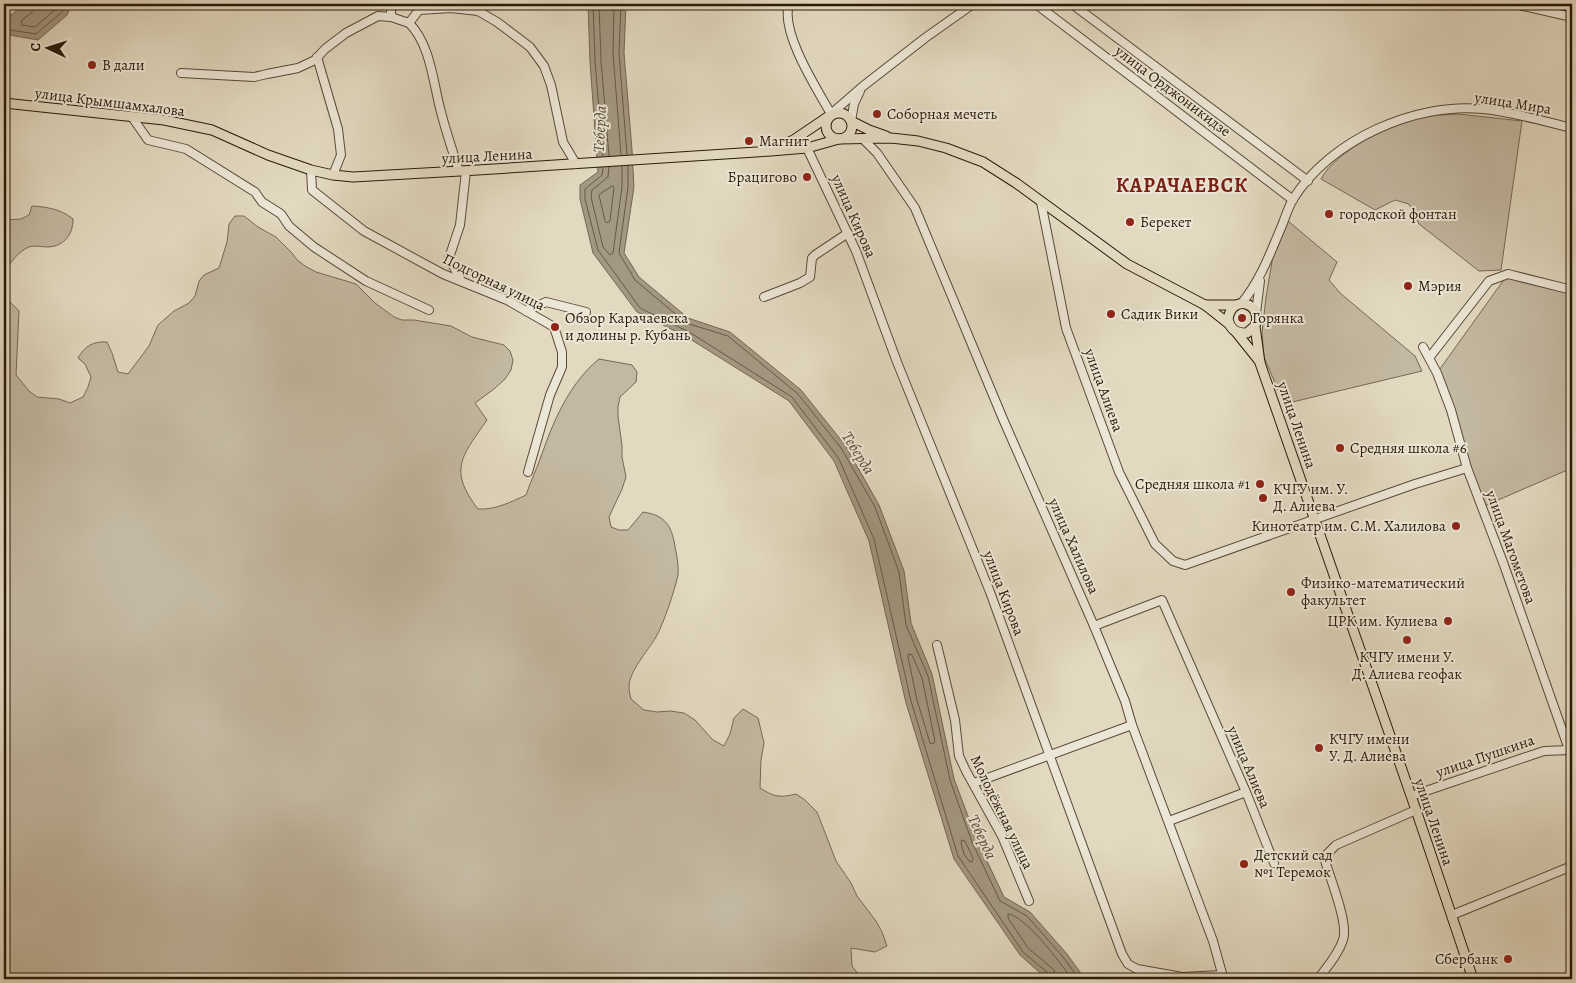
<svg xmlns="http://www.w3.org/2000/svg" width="1576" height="983" font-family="Alegreya,serif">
  <rect width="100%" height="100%" fill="#e2d9c0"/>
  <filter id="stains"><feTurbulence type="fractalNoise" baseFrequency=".004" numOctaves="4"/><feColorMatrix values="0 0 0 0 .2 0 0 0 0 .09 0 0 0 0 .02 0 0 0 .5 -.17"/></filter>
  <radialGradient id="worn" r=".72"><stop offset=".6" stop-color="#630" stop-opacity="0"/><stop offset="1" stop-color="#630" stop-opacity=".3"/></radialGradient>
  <g fill="#c3b8a1" stroke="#766855">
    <path d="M1458 114 1522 121 1501 270 1479 271 1419 224 1409 204 1395 200 1375 210 1321 179C1336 150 1391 125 1422 117 1433 115 1446 115 1458 114Z"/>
    <path d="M32 206C47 207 61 209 73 219 73 234 65 246 48 247 42 247 34 245 29 247 17 252 12 262 4 271V220L21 219 29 215Z"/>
    <path d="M235 216H244L258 227 276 237 292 253 297 260 305 266 316 272 356 284 375 303 394 317 402 320H414L451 326 472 337 504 345 510 351 513 360 511 370 505 379 494 389 475 403 487 420C463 455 447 469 478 509 495 510 511 502 526 495 531 480 538 466 543 451 555 417 571 382 599 359L632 365 637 372 636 382 620 397 618 407V416L622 446V457L626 477 622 489 609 517 611 527 619 530H628L643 512C662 515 670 522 674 541 676 552 679 564 678 575 674 592 664 623 656 637 648 651 629 671 629 687 629 691 630 695 631 699L644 710 657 712 670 711 684 713 695 720 713 740 724 746 730 734 734 718 743 709 758 718 764 743 761 760 760 788C774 797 780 798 796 794L805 800 817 812 836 861 851 883 857 896 876 921 882 932 887 946 875 952 851 948 852 966 862 979H4V288L8 293 10 302 19 311 16 375 29 391 37 397 59 399 70 403 83 397 88 387 91 377 85 364 78 358C85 346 93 341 107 342L112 353 118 372 128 374 149 346 158 325 174 311 189 303 195 296 199 281 204 275 219 268 227 242 229 224Z"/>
    <path d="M1288 221 1337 262 1329 280 1340 293 1415 356 1422 371 1284 404 1264 357 1262 333 1266 297 1273 256Z"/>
    <path d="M1508 274 1572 290V468L1482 507 1437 373Z"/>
  </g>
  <g fill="#a39882" stroke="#736552">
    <path d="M26 4H72L67 15 38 40 4 34V13L11 15Z"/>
    <path d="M588 4H626L624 53 632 150 634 187 624 253 639 277 688 318 730 332 801 390 845 445 879 505 904 571 911 623 932 674 954 779 977 840 1004 897 1030 912 1067 954 1085 979H1047L1020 955 954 859 906 703 869 541 834 461 789 401 687 337 637 312 593 253 580 199V185L598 172 590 62Z"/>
  </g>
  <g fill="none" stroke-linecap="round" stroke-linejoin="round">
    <g stroke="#665846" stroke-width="1">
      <path d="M34 4 32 12 21 21 22 25 35 27 57 8 60 4"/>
      <path d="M593 4 595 61 603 156"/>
      <path d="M599 4 601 61 609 156"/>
      <path d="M614 4 613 53 621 155"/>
      <path d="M621 4 619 53 627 155"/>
      <path d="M4 29 36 34 62 12 67 4"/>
      <path d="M628 166V187L619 253 635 280 686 323 728 336 798 394 841 448 875 507 899 572 906 625 928 676 950 780 972 842 1000 901 1027 916 1063 957 1079 979"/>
      <path d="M609 167 608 177 592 190 591 197 603 247 610 255 613 253 622 187V166"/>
      <path d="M603 168 602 175 585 189V199L598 250 640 308 689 332 792 397 839 459 874 539 911 701 958 856 1023 952 1048 973 1050 979"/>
      <path d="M613 186 614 188 610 221 607 223 605 221 599 195Z"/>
      <path d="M909 654 912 655 922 678 935 741 933 744 930 743 917 700 908 657Z"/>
      <path d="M962 840 965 841 973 858 972 862 969 861 964 854 961 843Z"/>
      <path d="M1056 979 1054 970 1028 948 1008 918V914C1026 916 1061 964 1072 979"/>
    </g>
    <defs>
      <g id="minor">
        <path d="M391 4V17"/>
        <path d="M789 4C780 32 817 89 831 114L862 87 925 38 973 4"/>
        <path d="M1036 4 1293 200"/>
        <path d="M1072 4 1308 181"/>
        <path d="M1514 4 1572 17"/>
        <path d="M409 23C431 45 433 83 441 112 446 132 453 152 459 171"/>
        <path d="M317 57 338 129 341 155 333 175"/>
        <path d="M181 73 254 77 267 74 298 68 315 60 325 49 346 33 378 16 391 17 409 23 419 10 451 8 478 11 497 22 530 47 544 66 551 85 563 142 576 164"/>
        <path d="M132 117 148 140 186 149 255 192 262 202 281 214 289 226 314 247 366 281 429 310"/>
        <path d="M851 121 854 104 860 91"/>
        <path d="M864 140 877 153 915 208 1003 419 1094 626 1125 701 1132 725 1213 941 1223 977"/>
        <path d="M807 148 856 251 897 362 990 592 1122 954 1128 964 1137 969 1182 977 1222 975"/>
        <path d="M311 170 312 190 364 231 443 274 507 300 554 327 562 352V367L550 395 528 472"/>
        <path d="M1041 202 1066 328 1119 472 1155 544 1173 561 1185 565 1415 484 1467 468"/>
        <path d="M461 281 449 258 460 225 466 171"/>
        <path d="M764 297 800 283 810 277 812 258 815 255 848 233"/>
        <path d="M1241 304C1261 280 1271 251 1283 223 1286 215 1289 206 1293 199 1330 140 1415 102 1483 109 1513 112 1543 121 1572 128"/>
        <path d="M526 311 546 302 586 312"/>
        <path d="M1256 313 1260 281"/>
        <path d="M1423 347 1437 373 1451 410 1467 468 1504 565 1572 758"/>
        <path d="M1429 358 1489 281 1508 274 1572 290"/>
        <path d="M1094 626 1162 600 1246 792 1274 863"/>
        <path d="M937 645 955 720 959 756 966 771 1002 836 1029 901"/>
        <path d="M974 783 1132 725"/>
        <path d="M1411 796 1544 751 1570 750"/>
        <path d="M1169 821 1246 792"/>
        <path d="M1452 915 1572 866"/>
        <path d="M1318 979C1327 967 1338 955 1343 940 1349 923 1329 876 1324 857L1336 845 1416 810"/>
      </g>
      <g id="major">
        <path d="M4 103 164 120 212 130 268 155 311 170 333 175 353 177 478 170 771 151 807 148 839 139 891 138 918 141 946 148 983 162 1016 183 1127 264 1205 305 1229 324"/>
        <circle cx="839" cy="126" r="13"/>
        <path d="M851 121 869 130 886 136"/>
        <path d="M776 149 795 139 829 116"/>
        <path d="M1205 305H1236"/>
        <path d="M1255 326 1247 333C1236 334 1230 329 1228 319 1232 293 1264 303 1255 326L1260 363 1416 810 1473 979"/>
        <path d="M1236 332 1260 362"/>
      </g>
    </defs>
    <use href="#minor" stroke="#584937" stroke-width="10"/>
    <use href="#major" stroke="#2a1909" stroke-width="11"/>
    <use href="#minor" stroke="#ece6d6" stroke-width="8"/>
    <use href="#major" stroke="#e2d9c0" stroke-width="9"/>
  </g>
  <g fill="#8f2418" stroke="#ece6d6" stroke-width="2">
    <circle cx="92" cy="65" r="5"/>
    <circle cx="877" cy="114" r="5"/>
    <circle cx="749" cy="141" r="5"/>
    <circle cx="807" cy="177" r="5"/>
    <circle cx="1329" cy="214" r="5"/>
    <circle cx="1130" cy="222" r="5"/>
    <circle cx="1408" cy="286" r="5"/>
    <circle cx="1111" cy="314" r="5"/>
    <circle cx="1242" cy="318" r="5"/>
    <circle cx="555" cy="327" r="5"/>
    <circle cx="1340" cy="448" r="5"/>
    <circle cx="1260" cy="484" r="5"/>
    <circle cx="1263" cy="498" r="5"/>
    <circle cx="1456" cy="526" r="5"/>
    <circle cx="1291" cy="592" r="5"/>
    <circle cx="1448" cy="621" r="5"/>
    <circle cx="1407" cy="640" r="5"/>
    <circle cx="1319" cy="748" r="5"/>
    <circle cx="1244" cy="864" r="5"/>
    <circle cx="1508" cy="959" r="5"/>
  </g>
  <g text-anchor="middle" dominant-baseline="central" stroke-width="4" stroke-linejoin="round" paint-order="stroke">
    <g font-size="15" fill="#2a1909" stroke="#ece6d6" text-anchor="start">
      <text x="102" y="65">В дали</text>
      <text x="887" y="114">Соборная мечеть</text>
      <text x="759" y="141">Магнит</text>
      <text x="797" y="177" text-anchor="end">Брацигово</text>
      <text x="1339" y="214">городской фонтан</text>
      <text x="1140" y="222">Берекет</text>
      <text x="1418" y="286">Мэрия</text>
      <text x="1121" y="314">Садик Вики</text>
      <text x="565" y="318">Обзор Карачаевска<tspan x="565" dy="17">и долины р. Кубань</tspan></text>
      <text x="1252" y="318">Горянка</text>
      <text x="1350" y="448">Средняя школа #6</text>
      <text x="1250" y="484" text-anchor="end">Средняя школа #1</text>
      <text x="1273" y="489">КЧГУ им. У.<tspan x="1273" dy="17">Д. Алиева</tspan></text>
      <text x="1446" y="526" text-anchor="end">Кинотеатр им. С.М. Халилова</text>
      <text x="1301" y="583">Физико-математический<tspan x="1301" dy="17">факультет</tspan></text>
      <text x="1438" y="621" text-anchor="end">ЦРК им. Кулиева</text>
      <text x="1407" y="657" text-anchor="middle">КЧГУ имени У.<tspan x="1407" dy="17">Д. Алиева геофак</tspan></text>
      <text x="1329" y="739">КЧГУ имени<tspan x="1329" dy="17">У. Д. Алиева</tspan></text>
      <text x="1254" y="855">Детский сад<tspan x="1254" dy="17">№1 Теремок</tspan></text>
      <text x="1498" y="959" text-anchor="end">Сбербанк</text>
    </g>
    <g font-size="15" fill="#2a1909" stroke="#ece6d6">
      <text transform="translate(1173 91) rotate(37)">улица Орджоникидзе</text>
      <text transform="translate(110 102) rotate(7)">улица Крымшамхалова</text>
      <text transform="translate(1513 103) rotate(9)">улица Мира</text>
      <text transform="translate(487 156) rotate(-3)">улица Ленина</text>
      <text transform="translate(854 216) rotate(66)">улица Кирова</text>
      <text transform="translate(494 282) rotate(26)">Подгорная улица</text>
      <text transform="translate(1104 390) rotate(70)">улица Алиева</text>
      <text transform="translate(1297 425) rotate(71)">улица Ленина</text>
      <text transform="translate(1074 546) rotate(66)">улица Халилова</text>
      <text transform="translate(1511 547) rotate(70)">улица Магометова</text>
      <text transform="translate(1004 593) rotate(69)">улица Кирова</text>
      <text transform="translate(1485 756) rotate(-19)">улица Пушкина</text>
      <text transform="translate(1249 767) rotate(67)">улица Алиева</text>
      <text transform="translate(1002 812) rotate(64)">Молодёжная улица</text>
      <text transform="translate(1434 822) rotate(71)">улица Ленина</text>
    </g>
    <g font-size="16" font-style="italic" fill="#5a4c39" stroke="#ece6d6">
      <text transform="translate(600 129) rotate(-87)">Теберда</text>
      <text transform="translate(858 453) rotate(58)">Теберда</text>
      <text transform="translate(982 837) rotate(65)">Теберда</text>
    </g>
    <g font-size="20" font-weight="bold" letter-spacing="1" fill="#7a1f14" stroke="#ece6d6">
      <text x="1182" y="185">КАРАЧАЕВСК</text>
    </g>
  </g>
  <rect width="1576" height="983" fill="none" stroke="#e2d9c0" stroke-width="20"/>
  <rect x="5" y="5" width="1566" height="973" fill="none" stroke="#2a1909" stroke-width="2.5"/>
  <rect x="10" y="10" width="1556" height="963" fill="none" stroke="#2a1909"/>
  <g transform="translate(48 48) rotate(274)" stroke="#ece6d6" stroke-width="4" paint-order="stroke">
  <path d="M0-4L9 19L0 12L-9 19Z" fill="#2a1909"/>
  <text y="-8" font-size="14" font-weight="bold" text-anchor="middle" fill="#2a1909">С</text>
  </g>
  <rect width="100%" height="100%" filter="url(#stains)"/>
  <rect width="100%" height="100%" fill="url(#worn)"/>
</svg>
